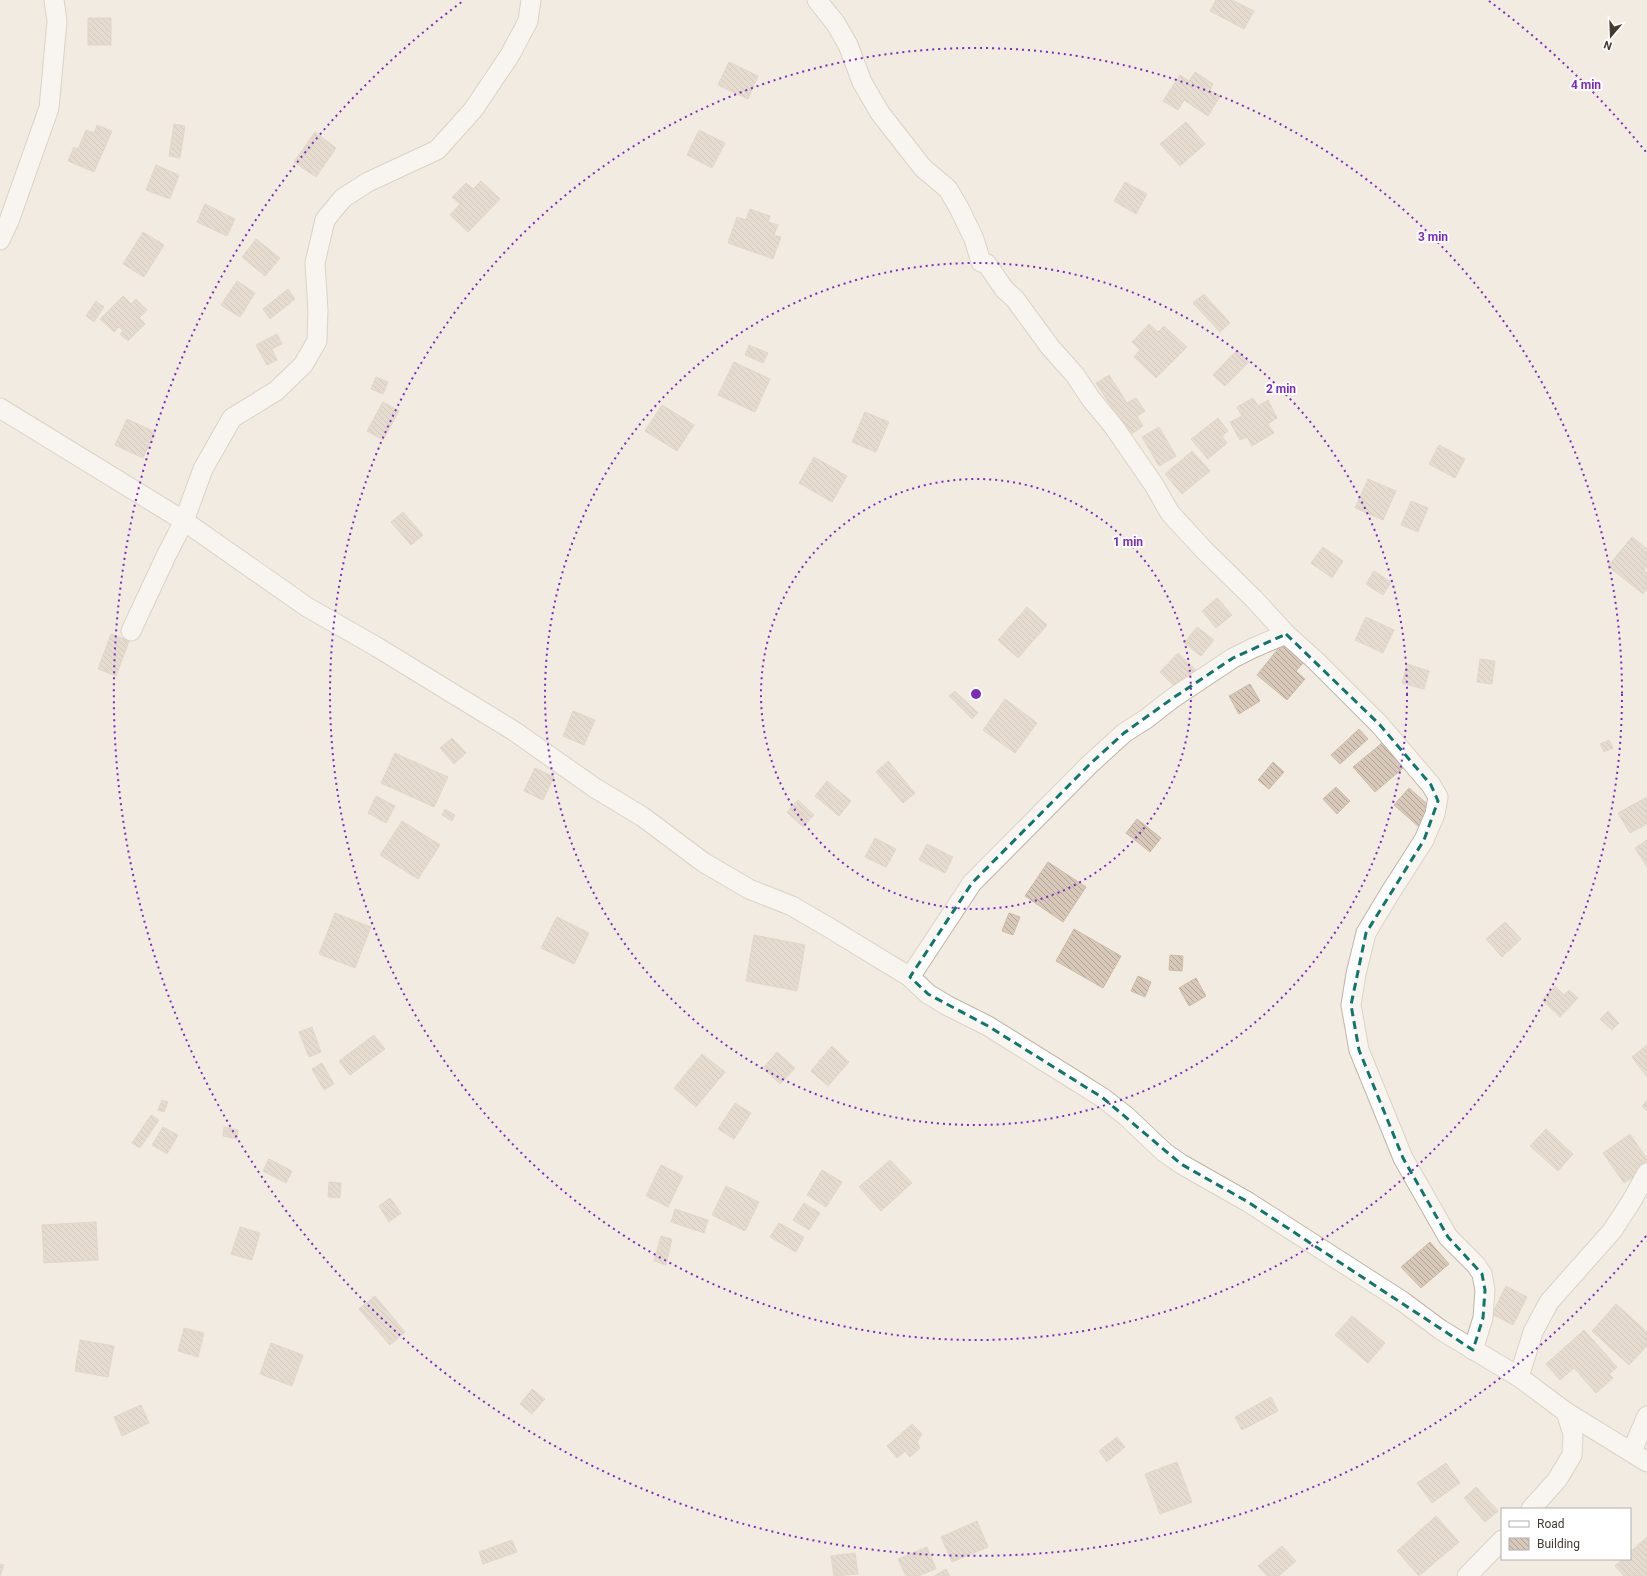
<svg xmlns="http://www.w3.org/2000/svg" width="1647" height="1576" font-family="Roboto,sans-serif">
  <defs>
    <pattern id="building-back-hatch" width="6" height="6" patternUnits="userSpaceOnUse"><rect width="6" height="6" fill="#d7c8b9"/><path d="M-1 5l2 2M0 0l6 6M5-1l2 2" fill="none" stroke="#b0a397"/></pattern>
  </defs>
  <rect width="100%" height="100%" fill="#f2ebe1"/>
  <g fill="url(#building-back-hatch)" stroke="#cfbca9">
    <path d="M1216 0H1232L1254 11 1244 29 1210 11Z"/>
    <rect x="88" y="18" width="23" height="27"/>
    <path d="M729 62 758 76 748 99 718 85Z"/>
    <path d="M1195 72 1213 84 1210 90 1220 96 1208 116 1184 100 1178 110 1163 101 1180 75 1189 81Z"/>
    <path d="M1186 122 1205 144 1180 166 1160 144Z"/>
    <path d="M174 124 185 126 180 158 169 156Z"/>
    <path d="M97 125 112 131 94 172 68 161 74 147 78 149 86 130 94 133Z"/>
    <path d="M699 130 725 143 712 168 687 155Z"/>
    <path d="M315 132 336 148 316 177 294 162Z"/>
    <path d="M156 165 179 175 170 199 146 190Z"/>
    <path d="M481 181 500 199 468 232 450 215 460 204 452 197 466 183 473 189Z"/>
    <path d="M1125 182 1147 194 1136 214 1114 201Z"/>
    <path d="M205 204 235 219 227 236 197 222Z"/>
    <path d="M750 209 770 216 768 222 778 225 774 235 781 237 773 259 728 243 737 217 746 220Z"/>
    <path d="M143 232 164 245 144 277 123 264Z"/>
    <path d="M256 239 280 258 265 276 242 257Z"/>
    <path d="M237 281 255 293 240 317 221 305Z"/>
    <path d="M288 289 295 299 270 319 263 309Z"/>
    <path d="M1204 294 1230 323 1220 332 1193 303Z"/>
    <path d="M123 296 131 304 136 299 147 310 139 318 145 324 128 341 120 334 123 331 119 327 114 332 100 319Z"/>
    <path d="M96 301 104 307 94 322 86 316Z"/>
    <path d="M1149 324 1158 332 1164 326 1187 347 1156 378 1134 357 1140 350 1132 342Z"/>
    <path d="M277 334 282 344 272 349 277 360 267 365 256 345Z"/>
    <path d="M749 345 768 353 763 363 745 355Z"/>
    <path d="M1237 350 1249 362 1225 386 1213 375Z"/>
    <path d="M734 362 770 379 755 412 718 395Z"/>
    <path d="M1109 375 1127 403 1136 398 1145 411 1137 416 1143 426 1130 435 1096 383Z"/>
    <path d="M376 377 388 382 383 394 371 389Z"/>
    <path d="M1253 398 1258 406 1268 400 1277 418 1268 424 1274 433 1252 446 1247 437 1240 440 1230 422 1242 416 1237 407Z"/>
    <path d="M383 402 399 411 383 440 367 431Z"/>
    <path d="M662 405 694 425 677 451 645 431Z"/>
    <path d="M865 412 889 422 876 452 852 442Z"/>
    <path d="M1218 418 1228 431 1222 436 1227 443 1208 459 1191 439Z"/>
    <path d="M127 419 155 432 143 458 115 445Z"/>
    <path d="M1159 427 1176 456 1159 466 1142 437Z"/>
    <path d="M1439 445 1465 459 1455 478 1429 464Z"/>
    <path d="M1192 451 1210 471 1182 494 1165 474Z"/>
    <path d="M814 457 847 476 832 502 799 483Z"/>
    <path d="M1368 479 1396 491 1383 520 1355 508Z"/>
    <path d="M1411 501 1428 508 1418 532 1401 525Z"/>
    <path d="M403 512 423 535 411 545 391 522Z"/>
    <path d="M1632 537 1647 549V566L1644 570 1647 573V588L1643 594 1608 566Z"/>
    <path d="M1323 547 1343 561 1332 578 1311 563Z"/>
    <path d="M1374 571 1391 582 1383 595 1366 584Z"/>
    <path d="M1217 598 1232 615 1216 628 1202 611Z"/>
    <path d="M1027 607 1047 625 1018 658 998 640Z"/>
    <path d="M1366 617 1394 630 1383 653 1355 640Z"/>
    <path d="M1197 627 1214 640 1201 656 1184 643Z"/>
    <path d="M111 634 129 641 116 676 98 669Z"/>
    <path d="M1282 644 1304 662 1296 671 1305 679 1287 700 1257 675Z"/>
    <path d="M1178 653 1199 673 1180 692 1160 672Z"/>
    <path d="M1480 659 1495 661 1492 684 1477 682Z"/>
    <path d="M1407 664 1429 671 1424 689 1402 683Z"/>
    <path d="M1250 684 1260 701 1239 714 1229 696Z"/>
    <path d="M955 691 978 713 972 719 949 696Z"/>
    <path d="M1005 699 1037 723 1015 753 983 730Z"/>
    <path d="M573 711 595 720 584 745 563 736Z"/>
    <path d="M1359 729 1368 739 1340 764 1331 755Z"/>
    <path d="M452 738 466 753 454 764 440 748Z"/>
    <path d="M1609 740 1613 748 1604 752 1600 744Z"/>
    <path d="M1382 743 1403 768 1375 792 1353 767Z"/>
    <path d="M395 753 448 777 434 807 381 783Z"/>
    <path d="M888 761 915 793 903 803 876 772Z"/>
    <path d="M1273 762 1284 772 1269 789 1258 780Z"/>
    <path d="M535 768 554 777 543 800 524 791Z"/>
    <path d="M827 781 851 801 839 816 815 796Z"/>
    <path d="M1336 787 1350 801 1337 814 1323 799Z"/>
    <path d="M1409 788 1434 810 1419 827 1394 805Z"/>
    <path d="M376 796 395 806 386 823 368 813Z"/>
    <path d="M1647 797V824L1630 833 1618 813Z"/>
    <path d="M798 800 814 815 803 827 787 812Z"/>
    <path d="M445 809 455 815 452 821 442 815Z"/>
    <path d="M1137 819 1161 838 1150 852 1126 833Z"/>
    <path d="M402 821 440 845 418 879 380 855Z"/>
    <path d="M875 838 896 849 886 867 865 857Z"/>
    <path d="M1647 840V867L1635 848Z"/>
    <path d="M927 844 953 857 945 873 919 860Z"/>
    <path d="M1048 862 1086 887 1063 922 1025 896Z"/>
    <path d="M335 913 371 927 355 968 319 954Z"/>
    <path d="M1009 913 1020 917 1013 935 1002 931Z"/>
    <path d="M557 917 589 933 574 964 541 948Z"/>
    <path d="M1505 922 1521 939 1502 957 1486 939Z"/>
    <path d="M1074 929 1121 956 1103 988 1056 961Z"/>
    <path d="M754 935 805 945 797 991 746 981Z"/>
    <path d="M1170 955 1183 956 1182 971 1169 970Z"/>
    <path d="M1138 976 1151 982 1145 997 1131 991Z"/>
    <path d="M1196 978 1206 996 1189 1006 1179 988Z"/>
    <path d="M1555 986 1564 995 1569 990 1578 998 1560 1017 1542 1000Z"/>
    <path d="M1608 1011 1619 1023 1612 1030 1600 1019Z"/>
    <path d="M312 1027 321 1052 309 1057 299 1032Z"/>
    <path d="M374 1035 385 1049 350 1075 339 1061Z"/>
    <path d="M1647 1045V1077L1632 1057Z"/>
    <path d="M832 1046 849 1062 828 1086 811 1071Z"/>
    <path d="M777 1052 795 1068 780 1084 763 1068Z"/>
    <path d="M702 1054 725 1072 696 1107 674 1088Z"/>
    <path d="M322 1063 334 1084 324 1090 312 1069Z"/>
    <path d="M162 1100 168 1102 164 1112 158 1110Z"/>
    <path d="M1647 1100V1111L1642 1106Z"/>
    <path d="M735 1103 751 1113 734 1139 718 1129Z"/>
    <path d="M151 1115 159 1120 140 1148 132 1143Z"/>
    <path d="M163 1127 178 1135 167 1154 152 1145Z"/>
    <path d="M224 1127 238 1130 237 1139 223 1136Z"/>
    <path d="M1546 1129 1573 1154 1558 1171 1530 1146Z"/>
    <path d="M1630 1134 1647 1159V1168L1624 1183 1603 1153Z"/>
    <path d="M269 1159 292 1171 286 1183 263 1171Z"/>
    <path d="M890 1160 912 1183 881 1211 859 1187Z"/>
    <path d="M661 1165 683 1176 668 1207 646 1196Z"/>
    <path d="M822 1170 842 1182 826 1207 807 1195Z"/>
    <path d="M329 1182 341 1183 340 1198 328 1197Z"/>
    <path d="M726 1186 759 1202 745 1231 712 1215Z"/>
    <path d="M390 1198 401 1213 389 1222 379 1206Z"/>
    <path d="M804 1203 820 1213 809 1230 793 1220Z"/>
    <path d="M675 1209 708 1220 704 1233 671 1222Z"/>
    <path d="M96 1222 98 1260 44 1263 42 1225Z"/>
    <path d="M779 1223 804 1237 796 1252 770 1237Z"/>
    <path d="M240 1227 260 1233 252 1260 231 1254Z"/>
    <path d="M661 1236 672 1239 666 1265 654 1261Z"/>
    <path d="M1430 1242 1449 1264 1421 1288 1401 1267Z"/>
    <path d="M1506 1286 1527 1297 1513 1325 1492 1314Z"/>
    <path d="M375 1296 405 1332 390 1345 359 1309Z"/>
    <path d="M1616 1304 1647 1332V1346L1629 1365 1592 1331Z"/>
    <path d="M1352 1316 1385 1343 1368 1363 1335 1335Z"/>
    <path d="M184 1328 204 1333 198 1357 178 1351Z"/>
    <path d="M1584 1330 1617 1367 1609 1374 1613 1378 1596 1393 1574 1368 1560 1380 1546 1364Z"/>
    <path d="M80 1340 114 1346 108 1377 75 1371Z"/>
    <path d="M271 1343 303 1355 292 1386 260 1374Z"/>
    <path d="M532 1389 545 1399 532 1414 520 1404Z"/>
    <path d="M1271 1397 1278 1411 1242 1430 1235 1417Z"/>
    <path d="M141 1405 149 1423 122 1436 114 1417Z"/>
    <path d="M912 1424 922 1434 917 1442 920 1448 910 1457 905 1451 897 1458 887 1446Z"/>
    <path d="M1117 1437 1125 1447 1107 1462 1099 1451Z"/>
    <path d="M1177 1462 1192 1502 1160 1514 1145 1474Z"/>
    <path d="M1446 1463 1460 1483 1432 1503 1417 1483Z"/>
    <path d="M1476 1487 1498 1511 1485 1522 1464 1498Z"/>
    <path d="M1436 1516 1459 1542 1419 1576 1397 1551Z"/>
    <path d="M977 1521 988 1547 952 1562 941 1537Z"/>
    <path d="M1647 1537V1576H1624L1615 1566 1623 1559H1630V1552Z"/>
    <path d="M512 1540 517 1552 483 1564 479 1552Z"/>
    <path d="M1282 1546 1296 1561 1279 1576H1267L1258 1566Z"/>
    <path d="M927 1547 936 1569 918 1576H906L898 1559Z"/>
    <path d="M855 1553 858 1574 834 1576 831 1556Z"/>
    <path d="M0 1564 4 1565 0 1576Z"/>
    <path d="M946 1569 950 1576H934Z"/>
  </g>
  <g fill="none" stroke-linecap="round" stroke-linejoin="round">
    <defs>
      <g id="street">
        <path d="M817 0 836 24 848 45 862 82 880 113 923 168 948 189 959 208 974 239 981 262 987 264 1004 289 1015 299 1050 347 1075 375 1091 399 1114 427 1154 485 1170 513 1204 550 1254 599 1286 634 1316 661 1380 725 1431 785 1438 797 1435 814 1424 840 1390 893 1366 933 1356 974 1351 1005 1359 1050 1403 1158 1448 1237 1476 1265 1482 1274 1485 1290 1483 1318 1473 1350"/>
        <path d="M0 240 9 221 49 108 57 21 54 0"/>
        <path d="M0 408 184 521 307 607 377 647 514 731 595 788 643 817 703 862 749 889 792 906 828 927 910 977 928 994 948 1006 988 1026 1073 1079 1103 1098 1126 1116 1164 1152 1181 1164 1248 1202 1402 1301 1441 1330 1519 1377 1566 1412 1647 1462"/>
        <path d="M131 631 166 556 184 521 203 469 232 418 276 391 303 365 317 341 318 310 315 263 325 220 343 198 368 182 437 150 473 110 510 55 528 21 531 0"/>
        <path d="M910 977 972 883 1089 765 1124 733 1146 719 1173 698 1233 658 1253 648 1286 634"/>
        <path d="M1519 1377 1533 1332 1549 1302 1612 1231 1631 1202 1647 1173"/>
        <path d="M1632 1451 1647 1416"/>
        <path d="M1531 1509 1557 1480 1572 1455 1573 1434 1566 1412"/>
        <path d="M1467 1576 1502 1540"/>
      </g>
    </defs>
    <use href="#street" stroke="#c0b4a6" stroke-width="21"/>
    <use href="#street" stroke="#fff" stroke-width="19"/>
  </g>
  <path d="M0 0H1647V1576H0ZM1286 634 1380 725 1431 785 1438 801 1424 840 1366 933 1351 1005 1359 1050 1403 1158 1448 1237 1482 1274 1485 1290 1483 1318 1473 1350 1248 1202 1181 1164 1103 1098 988 1026 928 994 910 977 972 883 1089 765 1124 733 1173 698 1233 658Z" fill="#f2ebe1" fill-opacity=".55" fill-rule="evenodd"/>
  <path fill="none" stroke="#0f766e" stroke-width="3" stroke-dasharray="8 5" stroke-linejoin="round" d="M1286 634 1380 725 1431 785 1438 801 1424 840 1366 933 1351 1005 1359 1050 1403 1158 1448 1237 1482 1274 1485 1290 1483 1318 1473 1350 1248 1202 1181 1164 1103 1098 988 1026 928 994 910 977 972 883 1089 765 1124 733 1173 698 1233 658Z"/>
  <g fill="none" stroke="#7b2cbf" stroke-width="2" stroke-dasharray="2 4">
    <circle cx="976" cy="694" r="215"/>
    <circle cx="976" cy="694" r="431"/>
    <circle cx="976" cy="694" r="646"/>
    <path d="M1646 1236A862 862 0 1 1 463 1M1489 1A862 862 0 0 1 1646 152"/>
  </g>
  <circle cx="976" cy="694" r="6" fill="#7b2cbf" stroke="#fff" stroke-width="2"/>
  <g font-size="12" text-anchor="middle" font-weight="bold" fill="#7b2cbf" stroke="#fff" stroke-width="4" stroke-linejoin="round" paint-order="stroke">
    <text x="1586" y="89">4 min</text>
    <text x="1433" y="241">3 min</text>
    <text x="1281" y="393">2 min</text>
    <text x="1128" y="546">1 min</text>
  </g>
  <rect x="1501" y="1508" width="130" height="52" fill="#ffffff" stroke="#b4b0ad"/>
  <rect x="1509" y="1521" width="20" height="6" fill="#ffffff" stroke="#b4b0ad"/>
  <text x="1537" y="1528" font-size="12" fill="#433a32">Road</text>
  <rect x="1509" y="1538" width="20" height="12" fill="url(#building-back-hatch)" stroke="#b4b0ad"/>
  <text x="1537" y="1548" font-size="12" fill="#433a32">Building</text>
  <g transform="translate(1611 36) rotate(199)" stroke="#ffffff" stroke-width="3" paint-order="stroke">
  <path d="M0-3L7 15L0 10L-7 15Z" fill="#433a32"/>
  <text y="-6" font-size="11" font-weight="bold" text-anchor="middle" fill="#433a32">N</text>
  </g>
</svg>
